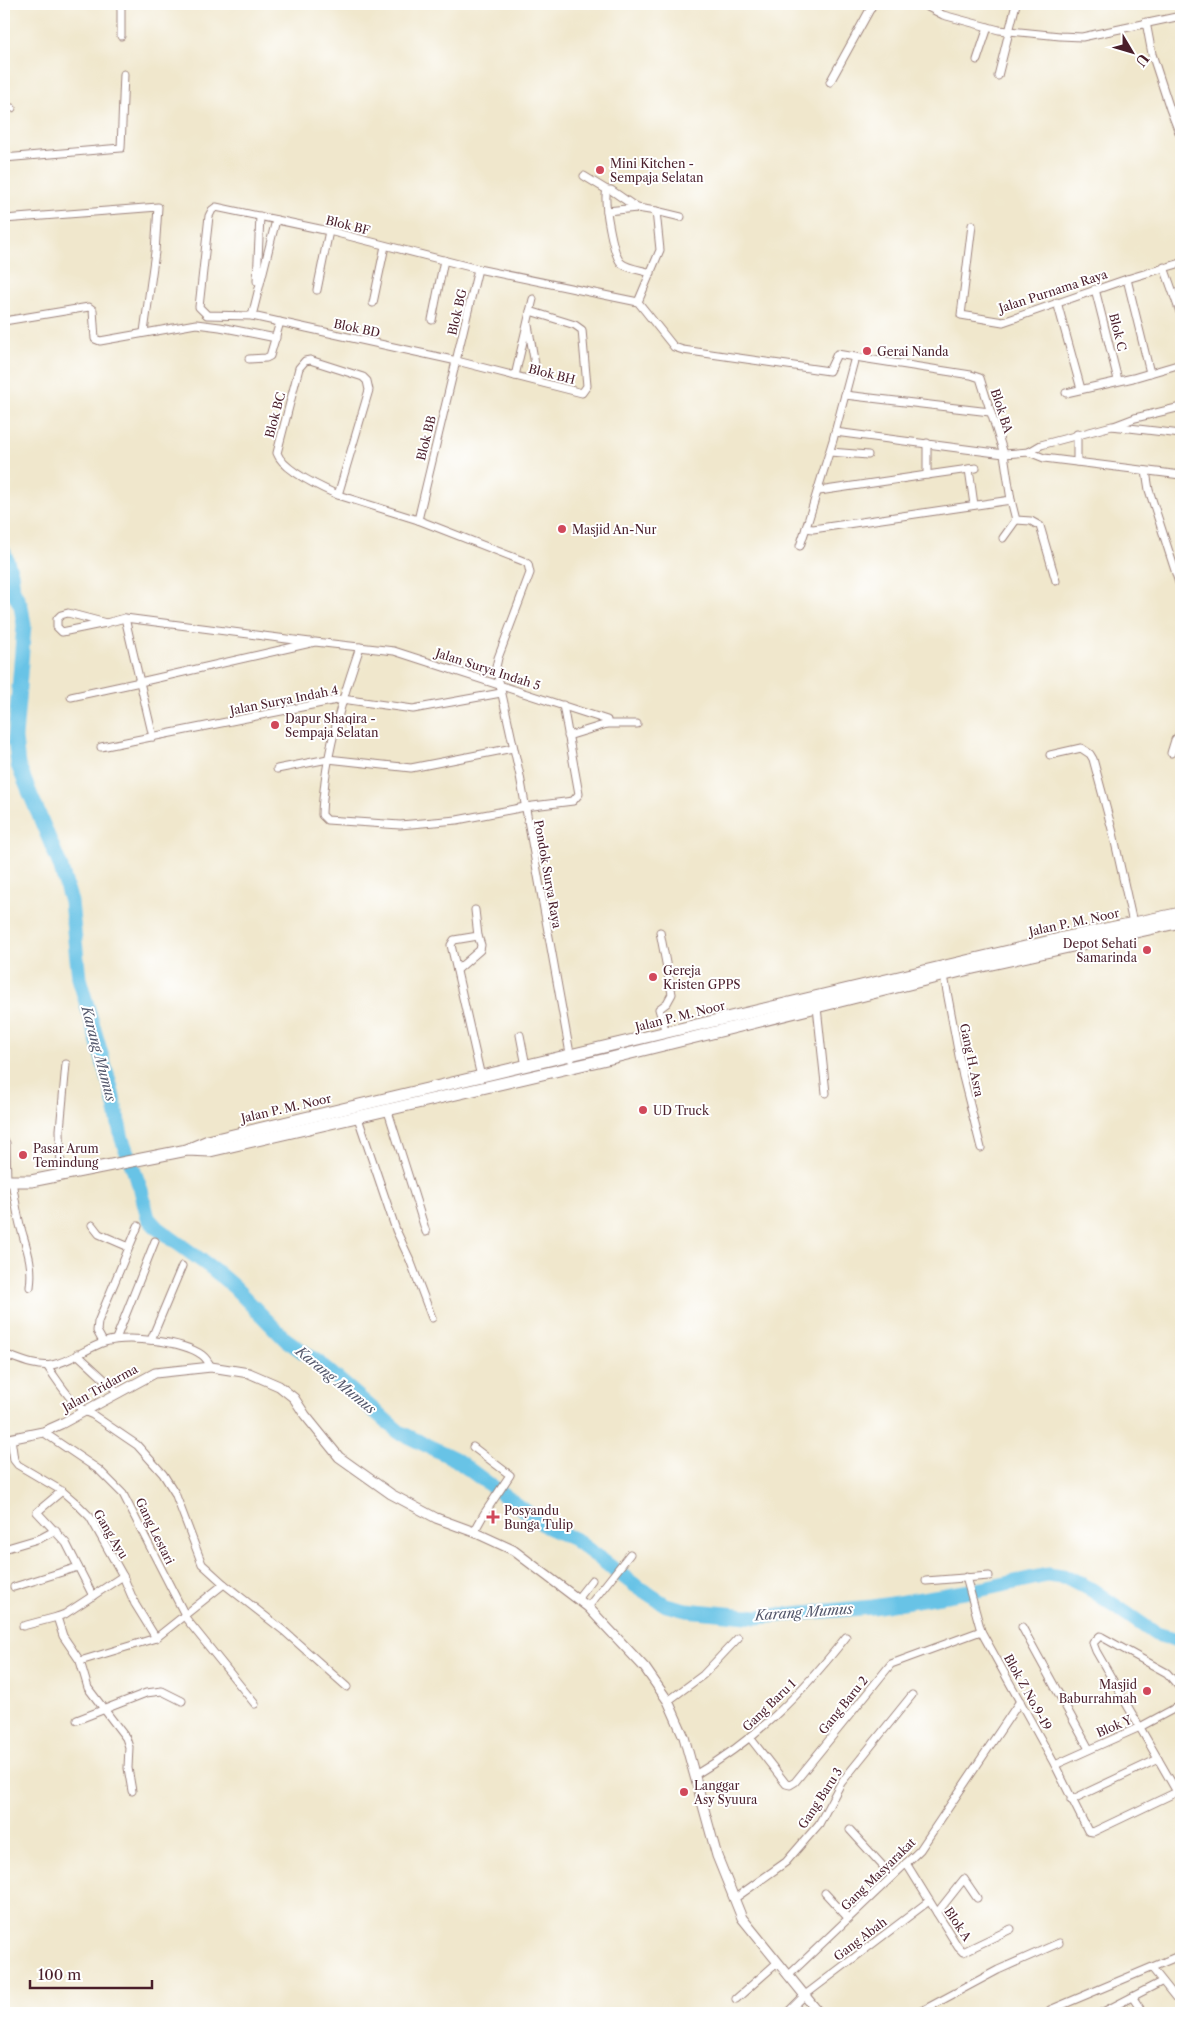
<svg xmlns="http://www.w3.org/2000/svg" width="1185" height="2017" font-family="'Libre Caslon Text',serif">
  <rect width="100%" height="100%" fill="#fff"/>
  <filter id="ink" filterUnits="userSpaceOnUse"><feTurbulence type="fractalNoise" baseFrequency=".02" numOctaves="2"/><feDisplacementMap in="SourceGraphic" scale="10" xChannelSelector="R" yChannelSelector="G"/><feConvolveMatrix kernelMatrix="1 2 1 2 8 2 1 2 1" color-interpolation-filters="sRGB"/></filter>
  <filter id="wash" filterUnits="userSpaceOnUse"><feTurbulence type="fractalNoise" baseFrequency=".0096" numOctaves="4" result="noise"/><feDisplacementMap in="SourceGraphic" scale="20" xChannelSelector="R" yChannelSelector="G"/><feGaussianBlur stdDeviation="1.12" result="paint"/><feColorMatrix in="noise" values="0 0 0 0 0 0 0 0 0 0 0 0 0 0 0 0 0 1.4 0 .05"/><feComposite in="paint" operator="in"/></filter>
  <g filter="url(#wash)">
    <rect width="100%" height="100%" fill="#f0e7cc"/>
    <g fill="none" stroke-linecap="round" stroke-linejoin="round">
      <path stroke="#68c3e6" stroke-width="15" d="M4 552 11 573 13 590 21 606 24 625 15 738 18 765 60 865 71 902 79 978 111 1088 122 1139 141 1190 148 1218 157 1228 213 1269 234 1287 285 1339 319 1363 399 1432 455 1459 547 1527 574 1539 636 1586 666 1605 686 1610 757 1617 873 1607 983 1589 1047 1575 1069 1578 1092 1590 1156 1634 1174 1639H1181"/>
    </g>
  </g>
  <g filter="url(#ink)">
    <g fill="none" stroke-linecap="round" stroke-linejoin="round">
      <defs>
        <g id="minor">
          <path d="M119 4 121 9V36"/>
          <path d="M922 4 943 15 999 30 1060 36 1082 37 1181 16"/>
          <path d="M1146 22 1152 54 1170 109 1181 137"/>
          <path d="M977 60 988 27"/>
          <path d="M998 76 1016 4"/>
          <path d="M830 82 873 4"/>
          <path d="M4 109 12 108"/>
          <path d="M4 158 121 148 124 74"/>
          <path d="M584 176 607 190H611L637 208 656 211 660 250 638 302"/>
          <path d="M607 190C603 200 613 255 621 263 628 269 642 270 651 273"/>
          <path d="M607 211 637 208"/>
          <path d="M656 211 681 217"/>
          <path d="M4 219 158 207 155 252 144 332"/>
          <path d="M972 225 961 315 1003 322 1127 279 1181 263"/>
          <path d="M1164 267 1181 315"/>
          <path d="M1127 279 1150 373"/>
          <path d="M257 281 260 216"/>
          <path d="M1095 289 1118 380"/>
          <path d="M317 290 329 231"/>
          <path d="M1057 302 1081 389"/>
          <path d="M373 303 385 246"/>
          <path d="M530 311 575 325 582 330 587 386 582 393 457 361 252 316 207 315 199 307 209 216 212 210 216 207 329 231 478 269 638 302 674 347 683 350 829 371 837 354 855 357"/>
          <path d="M252 316 276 220"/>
          <path d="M432 320 444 260"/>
          <path d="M4 321 89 307 93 310 95 339 100 341 196 324 220 327 276 338"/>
          <path d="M528 325 538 381"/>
          <path d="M855 357 971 375 980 378 1004 454 1011 500 813 529 806 528 833 440Z"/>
          <path d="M249 359 266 358 270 356 280 322"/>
          <path d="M310 360 363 377 367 381 369 390 338 495C322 488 283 470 277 453L299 368 305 361Z"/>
          <path d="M515 376 533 299"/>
          <path d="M1066 393 1133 378 1181 364"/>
          <path d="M845 395 990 412"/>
          <path d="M1114 426 1135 418 1181 407"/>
          <path d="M835 432 1004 454 1029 452 1044 458 1181 475"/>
          <path d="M830 452 868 455"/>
          <path d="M1029 452 1041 445 1112 426 1181 434"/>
          <path d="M1077 462V434"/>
          <path d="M969 469 974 505"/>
          <path d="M1146 471 1149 490 1181 589"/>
          <path d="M927 475 976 468"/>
          <path d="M819 491 927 475V443"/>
          <path d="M338 495 418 520 523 561 528 564 530 573 498 658 496 667 520 776 571 1059"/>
          <path d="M1011 500 1016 520 1031 521 1040 526 1056 581"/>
          <path d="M418 520 478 269"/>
          <path d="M1003 538 1016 520"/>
          <path d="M800 546 806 528"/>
          <path d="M68 613 106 623 62 632 57 627V619L61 615Z"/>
          <path d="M106 623 125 618"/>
          <path d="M360 647C345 691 331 735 325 781 324 792 322 803 322 815L327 820 400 825 457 820 525 807 573 801 579 794 563 705"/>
          <path d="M71 697 140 682 125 618 310 642"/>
          <path d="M607 724H637"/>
          <path d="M153 737 140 682 315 642 394 651 607 720V724L568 736"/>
          <path d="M101 747 342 699 413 709 501 693"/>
          <path d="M1171 753 1175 740 1181 733"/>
          <path d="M1050 755 1081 748 1090 754 1093 759 1113 833 1133 923"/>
          <path d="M277 769 328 759 411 768 513 748"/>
          <path d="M475 910 478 936 454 940 451 945 481 1077"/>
          <path d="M660 932 672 994 667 1003 659 1009 666 1033"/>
          <path d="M457 970 480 950 481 945 478 936"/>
          <path d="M944 976 963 1077 981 1148"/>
          <path d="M817 1007 826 1093"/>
          <path d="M520 1035 526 1066"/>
          <path d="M387 1108 426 1232"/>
          <path d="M357 1115 396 1230 410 1260 432 1318"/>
          <path d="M6 1143 7 1181"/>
          <path d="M61 1175 60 1130 66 1064"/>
          <path d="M12 1181C15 1198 17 1216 22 1232 28 1252 33 1266 30 1287"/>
          <path d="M92 1225 99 1234 129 1247"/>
          <path d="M116 1339 155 1241"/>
          <path d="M151 1340 182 1266"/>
          <path d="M103 1342 97 1331 98 1322 138 1226"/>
          <path d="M4 1354C18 1359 37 1368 52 1365 71 1361 87 1348 105 1342 127 1335 183 1341 202 1355 206 1358 209 1363 211 1367"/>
          <path d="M77 1354 119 1393"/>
          <path d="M47 1366C59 1382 73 1408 93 1415L137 1445 163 1474 175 1493 202 1564 224 1584 284 1631 347 1687"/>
          <path d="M43 1432 99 1470 123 1494 185 1615"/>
          <path d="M11 1438 14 1460 18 1465 62 1491 77 1504 90 1517 123 1576 135 1604 156 1638"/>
          <path d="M473 1447 510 1475 484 1514 474 1532"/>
          <path d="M62 1491 37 1512 66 1543 93 1596"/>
          <path d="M4 1549 41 1538 56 1530"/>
          <path d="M123 1576 65 1614 57 1617 63 1636 80 1661 88 1688 126 1738 129 1747 128 1768 132 1791"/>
          <path d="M966 1577 981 1631 1055 1765 1088 1831 1093 1832 1181 1790"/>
          <path d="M926 1581 989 1576"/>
          <path d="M14 1587 78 1567"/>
          <path d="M577 1599 592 1580"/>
          <path d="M588 1607 630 1554"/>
          <path d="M184 1616 255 1704"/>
          <path d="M23 1626 57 1617"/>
          <path d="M1022 1627 1089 1749"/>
          <path d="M80 1661 156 1638 224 1584"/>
          <path d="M668 1701 703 1675 738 1638"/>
          <path d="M77 1720 146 1693 162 1691 182 1701"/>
          <path d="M751 1739 786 1784 790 1785 795 1782 891 1664 981 1631"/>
          <path d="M1055 1765 1140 1727 1181 1705"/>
          <path d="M695 1775C758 1738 801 1694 846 1637"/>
          <path d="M1177 1792 1096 1651 1093 1643 1100 1636 1102 1637 1167 1673 1181 1689"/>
          <path d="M1071 1800 1158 1759"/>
          <path d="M850 1830 892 1876"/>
          <path d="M906 1863 958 1947 963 1952 1011 1929"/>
          <path d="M825 1893 848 1918"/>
          <path d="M734 1899 786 1862 819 1824 841 1783 912 1695"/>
          <path d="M937 1913 964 1879 977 1898"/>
          <path d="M1152 1968 1176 1998 1181 1999"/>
          <path d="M788 1976 920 1850 1020 1701"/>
          <path d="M1133 1998 1143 2013"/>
          <path d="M736 1999 777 1963"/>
          <path d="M1050 2010 1181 1955"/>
          <path d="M787 2013 805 1995 929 1901"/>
          <path d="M918 2013 998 1970 1059 1943"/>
          <path d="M1101 2013 1161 1982"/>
        </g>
        <path id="tertiary" d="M4 1440 43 1432 61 1424 155 1373 211 1367 249 1373 279 1386 294 1398 305 1415 339 1457 391 1494 436 1518 474 1532 513 1550 588 1607 645 1668 668 1701 684 1737 717 1856 742 1918 819 2013"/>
        <g id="trunk">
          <path d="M189 1149 208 1141 1059 939 1181 913"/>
          <path d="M4 1181H31L187 1150 210 1151 611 1058 969 969 1181 922"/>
        </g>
      </defs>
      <use href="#minor" stroke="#9d837c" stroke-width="9"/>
      <use href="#tertiary" stroke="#9d837c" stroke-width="11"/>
      <use href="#trunk" stroke="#9d837c" stroke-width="13"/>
      <use href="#minor" stroke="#fff" stroke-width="7"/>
      <use href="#tertiary" stroke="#fff" stroke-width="9"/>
      <use href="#trunk" stroke="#fff" stroke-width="11"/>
    </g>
  </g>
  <g fill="#d1495b" stroke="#fff" stroke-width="2">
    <circle cx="600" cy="170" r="5"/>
    <circle cx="867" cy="351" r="5"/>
    <circle cx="562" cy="529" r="5"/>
    <circle cx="275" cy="725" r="5"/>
    <circle cx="1147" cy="950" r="5"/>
    <circle cx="653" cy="977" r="5"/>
    <circle cx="643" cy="1110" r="5"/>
    <circle cx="23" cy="1155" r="5"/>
    <path d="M490.5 1509.5h5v5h5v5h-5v5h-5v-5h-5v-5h5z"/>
    <circle cx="1147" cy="1691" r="5"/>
    <circle cx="684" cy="1792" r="5"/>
  </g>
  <g text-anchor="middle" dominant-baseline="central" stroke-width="4" stroke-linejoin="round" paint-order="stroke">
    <g font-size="12" fill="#4a1f2b" stroke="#fff" text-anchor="start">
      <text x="610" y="163">Mini Kitchen -<tspan x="610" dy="14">Sempaja Selatan</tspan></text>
      <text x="877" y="351">Gerai Nanda</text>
      <text x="572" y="529">Masjid An-Nur</text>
      <text x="285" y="718">Dapur Shaqira -<tspan x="285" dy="14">Sempaja Selatan</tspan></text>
      <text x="1137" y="943" text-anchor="end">Depot Sehati<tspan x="1137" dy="14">Samarinda</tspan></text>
      <text x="663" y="970">Gereja<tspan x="663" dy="14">Kristen GPPS</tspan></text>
      <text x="653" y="1110">UD Truck</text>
      <text x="33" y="1148">Pasar Arum<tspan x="33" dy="14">Temindung</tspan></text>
      <text x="504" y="1510">Posyandu<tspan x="504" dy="14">Bunga Tulip</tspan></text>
      <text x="1137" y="1684" text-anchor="end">Masjid<tspan x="1137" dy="14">Baburrahmah</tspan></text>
      <text x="694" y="1785">Langgar<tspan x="694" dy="14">Asy Syuura</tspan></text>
    </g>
    <g font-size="12" fill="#4a1f2b" stroke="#fff">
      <text transform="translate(348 225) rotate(14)">Blok BF</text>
      <text transform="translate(1053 291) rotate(-18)">Jalan Purnama Raya</text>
      <text transform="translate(457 312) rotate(-77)">Blok BG</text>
      <text transform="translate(357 328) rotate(12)">Blok BD</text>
      <text transform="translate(1118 332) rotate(76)">Blok C</text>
      <text transform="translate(552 374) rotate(14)">Blok BH</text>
      <text transform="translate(1002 411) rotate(72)">Blok BA</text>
      <text transform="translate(275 415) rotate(-75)">Blok BC</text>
      <text transform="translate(426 438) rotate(-76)">Blok BB</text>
      <text transform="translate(488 669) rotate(18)">Jalan Surya Indah 5</text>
      <text transform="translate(284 700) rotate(-11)">Jalan Surya Indah 4</text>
      <text transform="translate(548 874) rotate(80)">Pondok Surya Raya</text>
      <text transform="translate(1074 922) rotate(-12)">Jalan P. M. Noor</text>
      <text transform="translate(680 1016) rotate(-14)">Jalan P. M. Noor</text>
      <text transform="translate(972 1060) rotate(78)">Gang H. Asra</text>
      <text transform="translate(286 1108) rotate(-13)">Jalan P. M. Noor</text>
      <text transform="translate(100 1388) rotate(-29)">Jalan Tridarma</text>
      <text transform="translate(155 1531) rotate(64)">Gang Lestari</text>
      <text transform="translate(111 1534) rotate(59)">Gang Ayu</text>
      <text transform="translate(1028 1692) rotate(61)">Blok Z No.9-19</text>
      <text transform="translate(769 1705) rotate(-44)">Gang Baru 1</text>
      <text transform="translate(843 1705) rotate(-51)">Gang Baru 2</text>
      <text transform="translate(1114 1726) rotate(-23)">Blok Y</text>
      <text transform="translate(820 1798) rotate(-57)">Gang Baru 3</text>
      <text transform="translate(878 1874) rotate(-44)">Gang Masyarakat</text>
      <text transform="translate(958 1924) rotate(56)">Blok A</text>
      <text transform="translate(860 1939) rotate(-37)">Gang Abah</text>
    </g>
    <g font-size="14" font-style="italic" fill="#54586c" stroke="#fff">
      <text transform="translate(99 1054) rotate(75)">Karang Mumus</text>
      <text transform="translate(336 1380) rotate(39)">Karang Mumus</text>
      <text transform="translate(804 1612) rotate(-4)">Karang Mumus</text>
    </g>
  </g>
  <rect width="1185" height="2017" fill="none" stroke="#fff" stroke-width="20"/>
  <g transform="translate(1132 52) rotate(128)" stroke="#ffffff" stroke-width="4" paint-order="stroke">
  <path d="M0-4L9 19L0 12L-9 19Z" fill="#4a1f2b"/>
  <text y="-8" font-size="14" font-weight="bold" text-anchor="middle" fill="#4a1f2b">U</text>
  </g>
  <path d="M30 1980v8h122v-8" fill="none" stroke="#4a1f2b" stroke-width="2.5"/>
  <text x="38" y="1980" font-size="15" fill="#4a1f2b" stroke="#ffffff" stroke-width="4" paint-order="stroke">100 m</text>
</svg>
